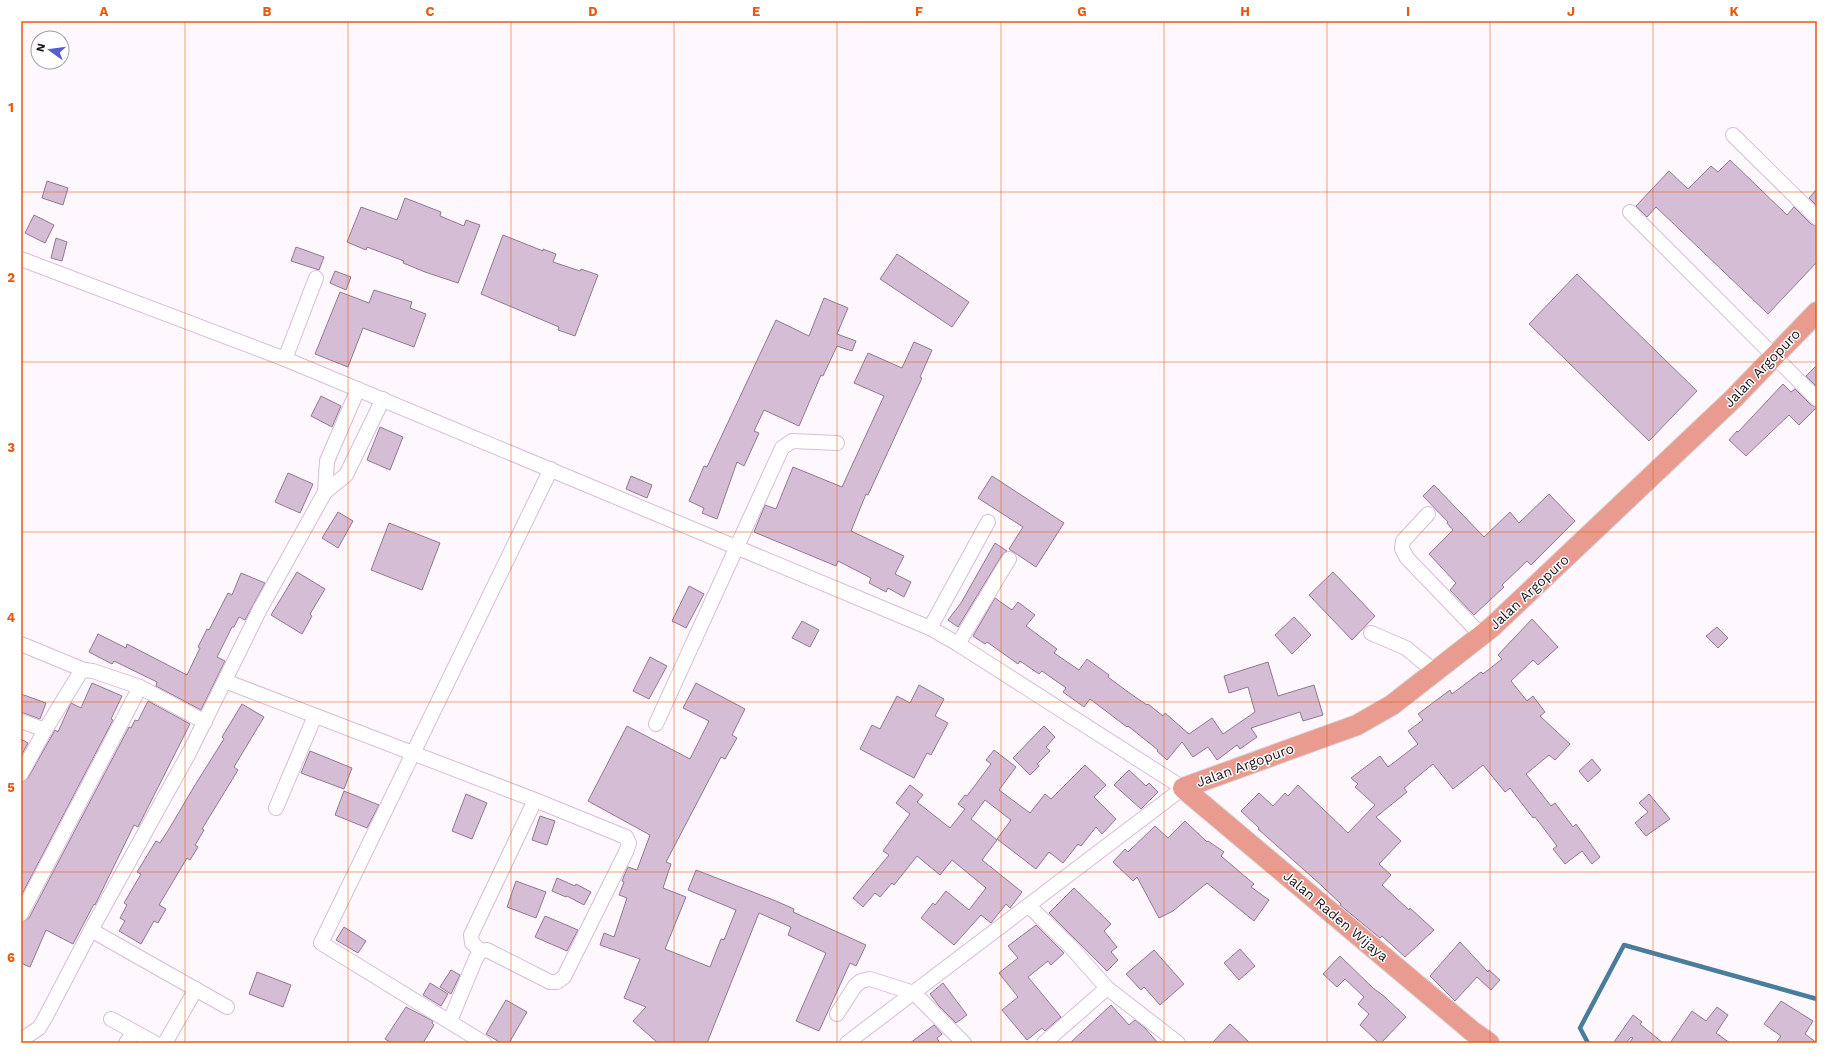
<svg xmlns="http://www.w3.org/2000/svg" width="1838" height="1064" font-family="'Work Sans',sans-serif">
  <rect width="100%" height="100%" fill="#fef8fe"/>
  <g fill="none" stroke-linecap="round" stroke-linejoin="round">
    <path stroke="#4a7d9b" stroke-width="4.5" d="M1588 1043 1580 1028 1624 945 1817 999"/>
  </g>
  <g fill="#d6bdd6" stroke="#907990">
    <path d="M1730 160 1787 215 1794 207 1811 224 1817 226V262L1768 314 1656 207 1647 217 1636 206 1669 171 1688 189 1711 166 1718 172Z"/>
    <path d="M47 181 68 188 63 205 42 198Z"/>
    <path d="M1817 189V206L1809 198Z"/>
    <path d="M405 198 441 212 440 216 464 226 466 220 480 225 458 283 425 272 403 263 404 261 367 247 366 250 347 242 361 207 397 220Z"/>
    <path d="M34 215 54 225 45 243 25 233Z"/>
    <path d="M503 235 543 251V249L556 254 553 262 580 271 581 269 598 275 575 336 558 330 559 327 481 294Z"/>
    <path d="M56 238 67 242 62 261 51 258Z"/>
    <path d="M296 247 324 257 319 270 291 261Z"/>
    <path d="M897 254 969 302 952 327 880 279Z"/>
    <path d="M335 271 351 277 346 290 330 283Z"/>
    <path d="M1577 274 1697 391 1649 441 1529 324Z"/>
    <path d="M374 290 412 302 410 308 426 314 414 347 363 328 348 367 315 354 340 292 369 303Z"/>
    <path d="M824 298 848 308 837 334 856 341 852 351 837 346 823 376 821 375 799 426 764 410 754 431 759 433 744 466 737 462 717 519 702 513 704 508 689 501 704 466 707 467 776 320 809 336Z"/>
    <path d="M914 342 932 350 920 377 922 378 868 495 866 494 851 531 904 556 895 574 911 582 904 597 888 588 886 592 869 583 871 578 838 561 836 566 754 532 765 505 776 509 793 467 842 487 884 396 854 383 868 353 902 368Z"/>
    <path d="M1817 365V387L1806 376Z"/>
    <path d="M1783 384 1791 392 1795 389 1811 405 1817 407 1799 425 1789 415 1746 456 1729 440 1737 431 1738 432Z"/>
    <path d="M321 396 341 406 332 427 311 416Z"/>
    <path d="M380 427 403 437 390 470 367 460Z"/>
    <path d="M288 473 313 484 300 513 275 502Z"/>
    <path d="M631 476 652 485 647 498 626 489Z"/>
    <path d="M992 476 1064 523 1036 567 1009 549 1023 527 978 498Z"/>
    <path d="M1434 485 1484 537 1510 512 1519 523 1549 494 1575 521 1531 565 1527 561 1502 585 1504 587 1474 615 1450 590 1456 583 1429 554 1453 530 1447 523 1448 522 1423 496Z"/>
    <path d="M338 512 353 521 338 548 322 538Z"/>
    <path d="M389 523 440 543 422 590 371 570Z"/>
    <path d="M995 543 1007 551 1002 555 958 627 948 620 961 603Z"/>
    <path d="M297 572 325 589 310 614 312 616 302 634 271 615Z"/>
    <path d="M1333 572 1375 616 1352 640 1309 595Z"/>
    <path d="M241 573 265 583 245 620 239 617 234 627H232L217 657 225 661 201 710 156 686 157 682 114 661 112 664 89 652 98 634 126 648 127 644 187 675 200 648 198 647 207 629 209 630 228 593 232 595Z"/>
    <path d="M689 586 704 594 686 628 672 621Z"/>
    <path d="M995 598 1012 610 1018 602 1035 615 1026 626 1057 649 1054 653 1079 670 1087 659 1109 675 1108 677 1128 692 1147 705 1148 704 1163 716 1165 713 1189 734 1212 718 1223 734 1255 712 1248 687 1229 693 1224 676 1268 662 1278 696 1314 685 1323 715 1303 721 1300 712 1251 728 1257 737 1240 749 1237 745 1217 760 1208 747 1193 757 1182 742 1167 760 1157 751 1158 750 1128 726 1127 727 1090 699 1084 707 1063 692 1066 688 1042 671 1039 674 1020 661 1018 664 987 642 985 644 973 636Z"/>
    <path d="M1294 617 1311 635 1292 654 1275 635Z"/>
    <path d="M1532 619 1558 647 1538 665 1533 660 1511 681 1527 701 1533 696 1545 712 1540 716 1570 744 1555 760 1549 755 1526 774 1551 806 1555 803 1573 827 1576 824 1600 857 1592 864 1582 851 1565 864 1553 849 1557 846 1535 817 1533 818 1510 788 1505 792 1483 765 1453 789 1433 764 1404 788 1407 792 1376 817 1401 841 1379 864 1391 875 1382 885 1409 910 1410 908 1434 930 1405 957 1382 936 1380 938 1340 905 1341 904 1321 885 1258 829 1259 828 1241 811 1259 793 1273 806 1285 793 1288 796 1298 785 1348 833 1375 805 1355 787 1358 784 1351 778 1380 756 1388 767 1418 744 1408 731 1423 720 1418 714 1450 690 1452 694 1481 672 1483 674 1502 659 1498 655Z"/>
    <path d="M802 621 819 630 810 647 792 638Z"/>
    <path d="M1717 627 1728 638 1718 648 1706 636Z"/>
    <path d="M650 657 667 666 649 699 633 691Z"/>
    <path d="M92 683 122 696 111 719 113 720 21 896V782L28 778 55 730 58 732 71 703 81 708Z"/>
    <path d="M696 683 745 709 732 735 737 738 725 759 721 757 666 862 671 864 663 888 686 897 665 949 710 967 721 939 724 940 736 910 688 890 696 870 776 901 794 909 793 912 866 945 856 966 850 963 819 1031 796 1021 826 953 788 935 791 927 759 913 707 1043H658L633 1021 646 1007 624 998 640 959 600 945 604 933 614 937 627 898 619 895 624 882 622 881 624 876 628 867 637 870 650 835 588 801 627 726 690 759 709 721 683 708Z"/>
    <path d="M919 685 944 699 935 716 948 723 931 755 927 753 914 778 860 749 872 725 880 729 897 696 910 703Z"/>
    <path d="M21 694 46 703 40 719 21 712Z"/>
    <path d="M148 701 190 724 138 827 134 825 95 905 94 904 73 944 46 930 30 967 21 963V922L29 918 129 727 131 728 135 720 138 721Z"/>
    <path d="M242 704 264 717 234 767 238 770 202 829 204 830 195 845 198 847 190 860 187 858 159 905 166 909 158 923 154 921 141 944 119 931 125 921 120 918 127 905 124 903 141 874 137 872 156 841 160 843 169 829 195 785 224 739 222 737Z"/>
    <path d="M1044 726 1055 737 1046 747 1050 751 1037 764 1039 766 1030 775 1013 758Z"/>
    <path d="M21 739 28 743 21 756Z"/>
    <path d="M994 750 1016 767 999 790 1030 813 1045 794 1051 799 1085 765 1106 785 1094 797 1116 819 1102 834 1096 827 1081 846 1078 844 1063 863 1049 852 1036 869 997 839 1011 820 985 800 971 819 997 840 982 860 1022 892 1010 908 1006 904 991 923 981 915 954 945 921 918 933 903 935 905 946 891 969 910 986 888 952 860 940 875 917 856 894 885 892 883 880 897 875 893 863 907 853 898 889 855 883 851 910 814 896 803 910 785 923 795 917 802 950 828 965 809 958 804 965 795 967 796 991 764 986 760Z"/>
    <path d="M310 751 352 768 344 789 301 773Z"/>
    <path d="M1592 759 1601 770 1588 782 1579 771Z"/>
    <path d="M1129 770 1146 786 1149 783 1158 792 1141 809 1114 785Z"/>
    <path d="M344 791 379 805 367 828 335 815Z"/>
    <path d="M466 794 487 803 472 839 452 831Z"/>
    <path d="M1649 794 1670 819 1646 836 1635 823 1648 812 1639 803Z"/>
    <path d="M540 816 555 821 547 845 532 840Z"/>
    <path d="M1185 821 1207 842 1208 841 1224 852 1221 856 1254 884 1251 887 1269 900 1254 921 1207 883 1173 911 1159 918 1137 877 1133 881 1113 862 1125 849 1128 852 1155 826 1168 838Z"/>
    <path d="M557 878 575 886 576 884 591 892 584 905 567 896 566 897 552 891Z"/>
    <path d="M516 881 546 892 536 918 507 907Z"/>
    <path d="M1074 888 1111 924 1104 931 1117 947 1111 952 1118 960 1107 971 1049 913Z"/>
    <path d="M545 916 578 930 567 951 535 937Z"/>
    <path d="M1036 925 1064 953 1051 965 1048 961 1028 977 1061 1017 1045 1031 1042 1028 1027 1040 1002 1010 1018 997 999 973 1018 958 1008 946Z"/>
    <path d="M344 927 366 941 358 953 336 940Z"/>
    <path d="M1460 942 1488 972 1489 970 1500 980 1491 990 1477 977 1455 1001 1430 976Z"/>
    <path d="M1240 949 1255 966 1239 980 1224 963Z"/>
    <path d="M1154 950 1184 984 1160 1005 1144 987 1141 990 1126 974Z"/>
    <path d="M1340 956 1373 988 1385 997 1406 1017 1381 1043H1379L1360 1025 1369 1014 1358 1004 1364 997 1345 979 1337 987 1323 974Z"/>
    <path d="M451 970 460 975 451 994 440 987Z"/>
    <path d="M257 972 291 985 283 1007 249 994Z"/>
    <path d="M430 983 448 994 441 1006 423 995Z"/>
    <path d="M943 983 967 1015 956 1023 939 1006 930 994Z"/>
    <path d="M506 1000 527 1012 509 1043H501L486 1034Z"/>
    <path d="M1781 1001 1813 1021 1805 1034 1817 1043H1776L1781 1036 1764 1024Z"/>
    <path d="M1111 1005 1129 1025 1135 1020 1145 1028 1158 1043H1070Z"/>
    <path d="M406 1007 433 1021 432 1023 434 1025 423 1043H392L385 1039Z"/>
    <path d="M1717 1007 1728 1015 1716 1033 1730 1043H1670L1692 1011 1706 1021Z"/>
    <path d="M1633 1015 1642 1022 1640 1024 1663 1043H1629L1633 1038 1631 1037 1626 1043 1614 1042Z"/>
    <path d="M1230 1024 1250 1043H1212Z"/>
    <path d="M934 1025 942 1034 937 1038 940 1043H910Z"/>
  </g>
  <g fill="none" stroke-linecap="round" stroke-linejoin="round">
    <defs>
      <g id="minor">
        <path d="M1733 135 1817 218"/>
        <path d="M1630 212 1817 399"/>
        <path d="M21 259 285 359 930 628 958 644 1183 788 847 1043"/>
        <path d="M285 359 316 278"/>
        <path d="M325 492 327 461 358 389"/>
        <path d="M1428 514 1403 541 1402 549 1407 558 1482 636"/>
        <path d="M930 628 988 522"/>
        <path d="M1371 633 1406 648 1434 671"/>
        <path d="M21 644 84 670"/>
        <path d="M958 644 1009 559"/>
        <path d="M225 681 535 800 626 837 629 843 626 852 564 977 557 982H550L487 950 481 951 476 958 450 1021"/>
        <path d="M21 721 45 730"/>
        <path d="M656 724 782 448 792 441 837 443"/>
        <path d="M21 774 45 730 80 673 84 670 93 671 140 687 205 722"/>
        <path d="M276 808 315 716"/>
        <path d="M1029 906 1070 946 1107 988 1178 1043"/>
        <path d="M21 914 140 687"/>
        <path d="M91 930 227 1007"/>
        <path d="M481 951 472 943 471 935 535 800"/>
        <path d="M837 1014 855 986 861 981 870 979 914 993 964 1043"/>
        <path d="M111 1019 155 1043"/>
        <path d="M21 1040 39 1028 45 1018 91 930 189 753 260 609 325 492 346 475 383 399"/>
        <path d="M126 1043 134 1032"/>
        <path d="M165 1043 196 989"/>
        <path d="M484 1043 321 943 551 469"/>
        <path d="M1044 1043 1107 988"/>
      </g>
      <path id="highway" d="M1489 1043 1472 1031 1183 788 1357 725 1392 705 1492 627 1734 398 1817 312"/>
    </defs>
    <use href="#minor" stroke="#d6bdd6" stroke-width="16"/>
    <use href="#highway" stroke="#d6d5d6" stroke-width="22"/>
    <use href="#minor" stroke="#fff" stroke-width="14"/>
    <use href="#highway" stroke="#e99b90" stroke-width="20"/>
  </g>
  <path fill="none" stroke="#e8590c" stroke-width="1" stroke-opacity="0.55" d="M185 21V1043M348 21V1043M511 21V1043M674 21V1043M837 21V1043M1001 21V1043M1164 21V1043M1327 21V1043M1490 21V1043M1653 21V1043M21 192H1817M21 362H1817M21 532H1817M21 702H1817M21 872H1817"/>
  <g text-anchor="middle" dominant-baseline="central" stroke-width="3" stroke-linejoin="round" paint-order="stroke">
    <g font-size="14" fill="#1c141c" stroke="#fff">
      <text transform="translate(1762 368) rotate(-46)">Jalan Argopuro</text>
      <text transform="translate(1529 592) rotate(-43)">Jalan Argopuro</text>
      <text transform="translate(1245 765) rotate(-20)">Jalan Argopuro</text>
      <text transform="translate(1336 916) rotate(40)">Jalan Raden Wijaya</text>
    </g>
  </g>
  <rect width="1838" height="1064" fill="none" stroke="#ffffff" stroke-width="44"/>
  <g transform="translate(50 50) rotate(284)"><circle r="19" fill="#ffffff" stroke="#a4a1a4"/>
  <path d="M0-3L7 15L0 10L-7 15Z" fill="#585cd3"/>
  <text y="-6" font-size="11" font-weight="bold" text-anchor="middle" fill="#1c141c">N</text>
  </g>
  <rect x="22" y="22" width="1794" height="1020" fill="none" stroke="#e8590c" stroke-width="1.5"/>
  <g font-size="13" text-anchor="middle" font-weight="bold" fill="#e8590c">
    <text x="104" y="16">A</text>
    <text x="267" y="16">B</text>
    <text x="430" y="16">C</text>
    <text x="593" y="16">D</text>
    <text x="756" y="16">E</text>
    <text x="919" y="16">F</text>
    <text x="1082" y="16">G</text>
    <text x="1245" y="16">H</text>
    <text x="1408" y="16">I</text>
    <text x="1571" y="16">J</text>
    <text x="1734" y="16">K</text>
    <text x="11" y="112">1</text>
    <text x="11" y="282">2</text>
    <text x="11" y="452">3</text>
    <text x="11" y="622">4</text>
    <text x="11" y="792">5</text>
    <text x="11" y="962">6</text>
  </g>
</svg>
